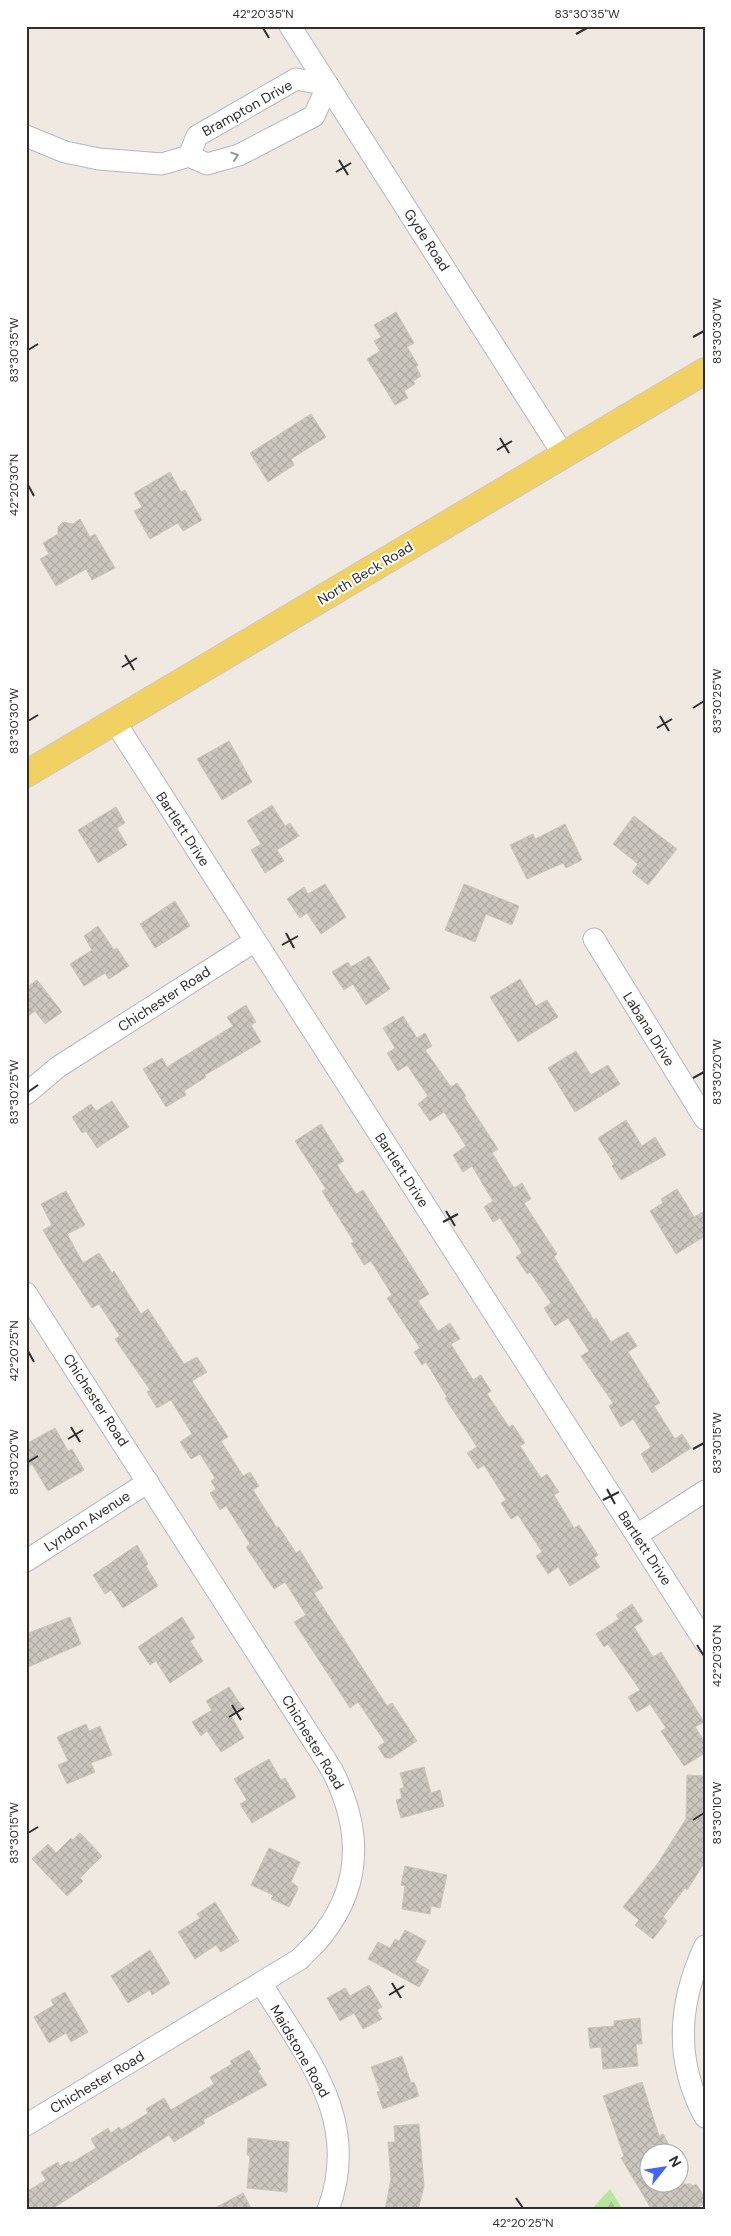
<svg xmlns="http://www.w3.org/2000/svg" width="731" height="2236" font-family="'DM Sans',sans-serif">
  <defs>
    <pattern id="forest-firs" width="22" height="20" patternUnits="userSpaceOnUse" patternTransform="scale(1.25)"><rect width="22" height="20" fill="#b6e59e"/><path d="M5 1l3.5 6h-7zM16 11l3.5 6h-7z" fill="#9dc588"/></pattern>
    <pattern id="building-cross-hatch" width="8" height="8" patternUnits="userSpaceOnUse" patternTransform="scale(1.25)"><rect width="8" height="8" fill="#cbc7bf"/><path d="M0 0l8 8M0 8l8-8" fill="none" stroke="#afaba4"/></pattern>
  </defs>
  <rect width="100%" height="100%" fill="#efe9e1"/>
  <path fill="url(#forest-firs)" d="M610 2189 623 2210H591Z"/>
  <g fill="url(#building-cross-hatch)" stroke="#cbc5ba">
    <path d="M396 312 414 343 407 347 418 365 416 367 421 376 413 381 415 384 404 391 408 398 395 405 367 359 380 351 374 341 381 337 374 325Z"/>
    <path d="M311 414 326 437 291 459 294 465 268 482 250 453Z"/>
    <path d="M170 472 181 492 185 490 202 520 183 531 178 523 150 539 134 511 142 507 134 493Z"/>
    <path d="M80 519 90 537 95 534 115 568 92 580 86 569 56 586 40 559 49 554 43 543 58 534V527L63 522 73 524Z"/>
    <path d="M229 741 252 782 222 800 197 759Z"/>
    <path d="M272 805 285 826 290 823 299 836 277 850 284 861 265 873 251 850 261 844 247 821Z"/>
    <path d="M116 807 125 823 117 828 127 845 98 863 78 830Z"/>
    <path d="M634 816 677 849 648 885 632 872 638 864 613 844Z"/>
    <path d="M565 824 582 860 566 868 563 863 527 879 510 845 533 834 535 839Z"/>
    <path d="M325 884 346 917 321 934 307 913 300 918 287 899 304 887 308 894Z"/>
    <path d="M464 884 519 906 512 925 486 914 475 942 445 930Z"/>
    <path d="M175 901 190 926 155 948 140 924Z"/>
    <path d="M98 926 114 950 117 948 129 966 109 979 105 973 84 986 70 964 92 950 84 936Z"/>
    <path d="M369 956 390 989 366 1005 353 984 344 990 332 972 348 962 351 967Z"/>
    <path d="M520 979 536 1006 547 1000 558 1017 518 1042 490 997Z"/>
    <path d="M37 980 62 1012 45 1024 35 1011 26 1018V988Z"/>
    <path d="M246 1005 256 1022 251 1025 261 1042 205 1075 206 1077 184 1091 186 1095 166 1107 143 1069 162 1058 167 1067 233 1026 227 1017Z"/>
    <path d="M403 1016 417 1038 425 1033 432 1046 425 1050 451 1087 457 1083 466 1096 464 1097 498 1149 492 1153 514 1188 522 1183 531 1199 524 1203 557 1254 554 1257 594 1320 596 1318 611 1342 628 1332 637 1346 628 1352 660 1403 654 1406 675 1439 682 1434 691 1448 652 1473 641 1454 651 1447 633 1419 621 1427 609 1406 613 1403 581 1356 589 1351 568 1318 555 1326 544 1308 551 1303 530 1272 527 1274 516 1257 522 1253 500 1218 493 1222 484 1207 493 1201 472 1166 463 1172 453 1155 466 1146 444 1112 430 1121 418 1104 428 1096 407 1065 398 1071 387 1053 395 1048 383 1028Z"/>
    <path d="M576 1051 591 1075 608 1065 620 1084 575 1112 548 1068Z"/>
    <path d="M112 1101 129 1127 97 1148 86 1131 82 1133 72 1117 91 1104 96 1111Z"/>
    <path d="M626 1120 642 1146 655 1137 666 1155 621 1180 612 1166 614 1164 598 1138Z"/>
    <path d="M321 1124 344 1161 337 1165 356 1194 363 1190 429 1294 418 1301 438 1331 450 1323 460 1339 451 1344 473 1380 481 1375 491 1391 487 1394 509 1427 513 1425 525 1443 520 1446 541 1478 547 1474 559 1492 554 1495 574 1528 579 1525 598 1555 594 1558 600 1567 570 1586 558 1567 548 1574 536 1556 542 1552 518 1515 511 1519 501 1503 506 1500 484 1465 478 1469 467 1453 477 1447 445 1398 447 1397 426 1362 422 1365 414 1352 420 1348 387 1298 392 1295 371 1261 364 1265 351 1243 354 1242 322 1191 326 1189 295 1141Z"/>
    <path d="M677 1189 694 1217 705 1211V1236L676 1254 650 1211 663 1203 661 1199Z"/>
    <path d="M66 1191 85 1225 67 1234 83 1263 99 1253 112 1273 114 1271 141 1314 148 1309 184 1364 197 1357 207 1372 192 1381 228 1437 221 1441 243 1476 250 1472 259 1486 253 1490 277 1528 279 1527 296 1553 300 1550 323 1588 314 1593 387 1706 392 1703 417 1741 391 1758H385L378 1747 385 1742 358 1702 350 1708 294 1622 306 1615 285 1582 274 1589 246 1547 250 1544 226 1506 220 1510 210 1493 216 1489 211 1481 215 1478 200 1454 191 1459 180 1442 192 1434 171 1400 157 1408 147 1392 150 1390 115 1339 120 1336 99 1304 92 1308 55 1251 43 1230 52 1225 41 1204Z"/>
    <path d="M55 1428 68 1451 72 1449 84 1470 48 1491 32 1464 26 1468V1444Z"/>
    <path d="M137 1545 148 1564 146 1566 158 1586 123 1608 111 1590 105 1594 93 1575Z"/>
    <path d="M632 1604 643 1621 634 1627 653 1657 661 1652 704 1722 695 1727 705 1742V1753L684 1766 661 1731 666 1728 650 1704 637 1712 628 1697 640 1690 608 1644 604 1647 596 1634 619 1619 616 1615Z"/>
    <path d="M70 1617 81 1644 26 1668V1634Z"/>
    <path d="M182 1617 195 1638 190 1641 203 1661 170 1683 156 1661 150 1665 138 1647Z"/>
    <path d="M229 1687 243 1708 231 1716 244 1738 221 1752 207 1731 201 1736 192 1722 212 1710 206 1701Z"/>
    <path d="M86 1724 89 1731 100 1726 112 1755 91 1763 95 1772 67 1784 58 1765 68 1761 57 1737Z"/>
    <path d="M269 1759 281 1780 285 1778 296 1797 252 1823 240 1804 247 1800 234 1779Z"/>
    <path d="M424 1767 431 1793 440 1790 444 1806 401 1818 396 1800 402 1798 400 1789 404 1787 400 1773Z"/>
    <path d="M687 1775 705 1776V1862L687 1890 685 1888 663 1917 667 1921 653 1939 635 1925 639 1920 623 1907 658 1863 686 1819Z"/>
    <path d="M80 1833 102 1856 80 1878 83 1881 67 1896 32 1859 48 1844 56 1853 71 1838 73 1840Z"/>
    <path d="M269 1848 300 1862 291 1882 297 1886 298 1889 289 1907 271 1899 273 1895 251 1885Z"/>
    <path d="M405 1866 447 1875 440 1908 431 1906 430 1914 402 1909 405 1886 401 1885Z"/>
    <path d="M215 1902 239 1941 221 1952 216 1945 195 1959 178 1932 200 1918 197 1914Z"/>
    <path d="M405 1930 426 1941 415 1962 429 1970 419 1987 368 1959 378 1942 390 1948 395 1939 399 1941Z"/>
    <path d="M150 1950 170 1983 152 1995 150 1990 128 2003 111 1976Z"/>
    <path d="M369 1985 382 2007 377 2010 382 2019 363 2029 354 2013 340 2021 327 1998 345 1988 350 1996Z"/>
    <path d="M65 1992 88 2032 71 2042 66 2033 49 2043 34 2017 54 2005 51 2000Z"/>
    <path d="M640 2018 642 2044H636L638 2066 603 2069 601 2047 590 2048 588 2028 614 2026V2021Z"/>
    <path d="M249 2050 261 2069 258 2071 267 2085 203 2120 205 2123 174 2142 169 2135 50 2210H26V2192L46 2180 41 2172 58 2162 60 2166 69 2161 71 2163 96 2148 91 2139 108 2128 111 2133 119 2127 121 2130 148 2113 146 2109 164 2098 171 2110 214 2084 210 2077 232 2064 230 2061Z"/>
    <path d="M402 2056 411 2083 414 2082 419 2096 383 2109 377 2092 380 2091 371 2067Z"/>
    <path d="M642 2082 659 2136 663 2134 674 2154H648V2184H691L693 2186 696 2184 705 2197V2203L693 2210H652L621 2158 624 2156 603 2096Z"/>
    <path d="M419 2124 424 2186 418 2210H385L391 2179 388 2142H395L394 2126Z"/>
    <path d="M248 2138 289 2142 287 2192 247 2188 250 2156 247 2155Z"/>
    <path d="M243 2193 252 2210H211Z"/>
  </g>
  <g fill="none" stroke-linecap="round" stroke-linejoin="round">
    <defs>
      <g id="minor">
        <path d="M290 26 563 454"/>
        <path d="M26 136 65 152 99 159 162 164 189 156 207 164 239 155 314 116 328 85 296 79 197 136 189 156"/>
        <path d="M115 722 705 1642"/>
        <path d="M594 939 705 1119"/>
        <path d="M26 1094 58 1067 255 941"/>
        <path d="M26 1293 332 1770C360 1825 364 1881 324 1933 318 1942 308 1950 300 1959L26 2125"/>
        <path d="M637 1535 705 1491"/>
        <path d="M26 1561 148 1482"/>
        <path d="M705 1946C678 2003 674 2060 705 2117"/>
        <path d="M261 1983C306 2057 362 2119 328 2210"/>
      </g>
      <path id="major" d="M26 774 705 371"/>
    </defs>
    <use href="#minor" stroke="#b4b7c1" stroke-width="23"/>
    <use href="#major" stroke="#c9c9c9" stroke-width="28"/>
    <use href="#minor" stroke="#fff" stroke-width="21"/>
    <use href="#major" stroke="#f2d163" stroke-width="26"/>
  </g>
  <defs><path id="oneway-chevron" d="M-2-3.5L2.5 0L-2 3.5" fill="none" stroke-width="1.6" stroke-linecap="round" stroke-linejoin="round" transform="scale(1.25)"/></defs>
  <use stroke="#969696" href="#oneway-chevron" transform="translate(235 156) rotate(-18)"/>
  <path fill="none" stroke="#2e2e2e" stroke-width="2" d="M263 28 269 38M576 34 587 28M339 160 348 175M336 172 351 163M693 337 704 331M28 350 38 344M500 438 509 453M497 450 512 441M28 485 34 496M125 655 134 670M122 667 137 658M693 708 704 701M660 716 669 731M28 721 38 715M657 728 672 719M286 933 294 948M282 945 298 936M693 1078 704 1072M28 1092 38 1085M446 1211 455 1226M443 1222 458 1214M28 1351 34 1362M71 1427 80 1442M68 1439 83 1430M693 1449 704 1443M28 1462 38 1456M607 1489 615 1504M603 1500 619 1492M697 1645 704 1656M232 1705 241 1720M229 1717 244 1708M693 1820 704 1813M28 1833 38 1827M392 1983 401 1998M389 1995 404 1986M516 2198 523 2208"/>
  <g text-anchor="middle" dominant-baseline="central" stroke-width="4" stroke-linejoin="round" paint-order="stroke">
    <g font-size="14" fill="#2e2e2e" stroke="#fff">
      <text transform="translate(247 108) rotate(-29)">Brampton Drive</text>
      <text transform="translate(427 240) rotate(57)">Gyde Road</text>
      <text transform="translate(365 573) rotate(-31)">North Beck Road</text>
      <text transform="translate(183 829) rotate(57)">Bartlett Drive</text>
      <text transform="translate(164 999) rotate(-33)">Chichester Road</text>
      <text transform="translate(649 1029) rotate(58)">Labana Drive</text>
      <text transform="translate(402 1170) rotate(57)">Bartlett Drive</text>
      <text transform="translate(96 1400) rotate(57)">Chichester Road</text>
      <text transform="translate(87 1521) rotate(-33)">Lyndon Avenue</text>
      <text transform="translate(645 1548) rotate(57)">Bartlett Drive</text>
      <text transform="translate(313 1742) rotate(59)">Chichester Road</text>
      <text transform="translate(300 2051) rotate(60)">Maidstone Road</text>
      <text transform="translate(97 2082) rotate(-31)">Chichester Road</text>
    </g>
  </g>
  <rect width="731" height="2236" fill="none" stroke="#ffffff" stroke-width="55"/>
  <g transform="translate(664 2168) rotate(60)"><circle r="24" fill="#ffffff" stroke="#ababab"/>
  <path d="M0-4L9 19L0 12L-9 19Z" fill="#4264fb"/>
  <text y="-8" font-size="14" font-weight="bold" text-anchor="middle" fill="#2e2e2e">N</text>
  </g>
  <rect x="28" y="28" width="676" height="2180" fill="none" stroke="#2e2e2e" stroke-width="2"/>
  <g font-size="12" text-anchor="middle" fill="#2e2e2e">
    <text x="263" y="18">42°20'35"N</text>
    <text x="587" y="18">83°30'35"W</text>
    <text transform="translate(717 331) rotate(-90)" y="4">83°30'30"W</text>
    <text transform="translate(14 350) rotate(-90)" y="4">83°30'35"W</text>
    <text transform="translate(14 485) rotate(-90)" y="4">42°20'30"N</text>
    <text transform="translate(717 701) rotate(-90)" y="4">83°30'25"W</text>
    <text transform="translate(14 721) rotate(-90)" y="4">83°30'30"W</text>
    <text transform="translate(717 1072) rotate(-90)" y="4">83°30'20"W</text>
    <text transform="translate(14 1092) rotate(-90)" y="4">83°30'25"W</text>
    <text transform="translate(14 1351) rotate(-90)" y="4">42°20'25"N</text>
    <text transform="translate(717 1443) rotate(-90)" y="4">83°30'15"W</text>
    <text transform="translate(14 1462) rotate(-90)" y="4">83°30'20"W</text>
    <text transform="translate(717 1656) rotate(-90)" y="4">42°20'30"N</text>
    <text transform="translate(717 1813) rotate(-90)" y="4">83°30'10"W</text>
    <text transform="translate(14 1833) rotate(-90)" y="4">83°30'15"W</text>
    <text x="523" y="2227">42°20'25"N</text>
  </g>
</svg>
